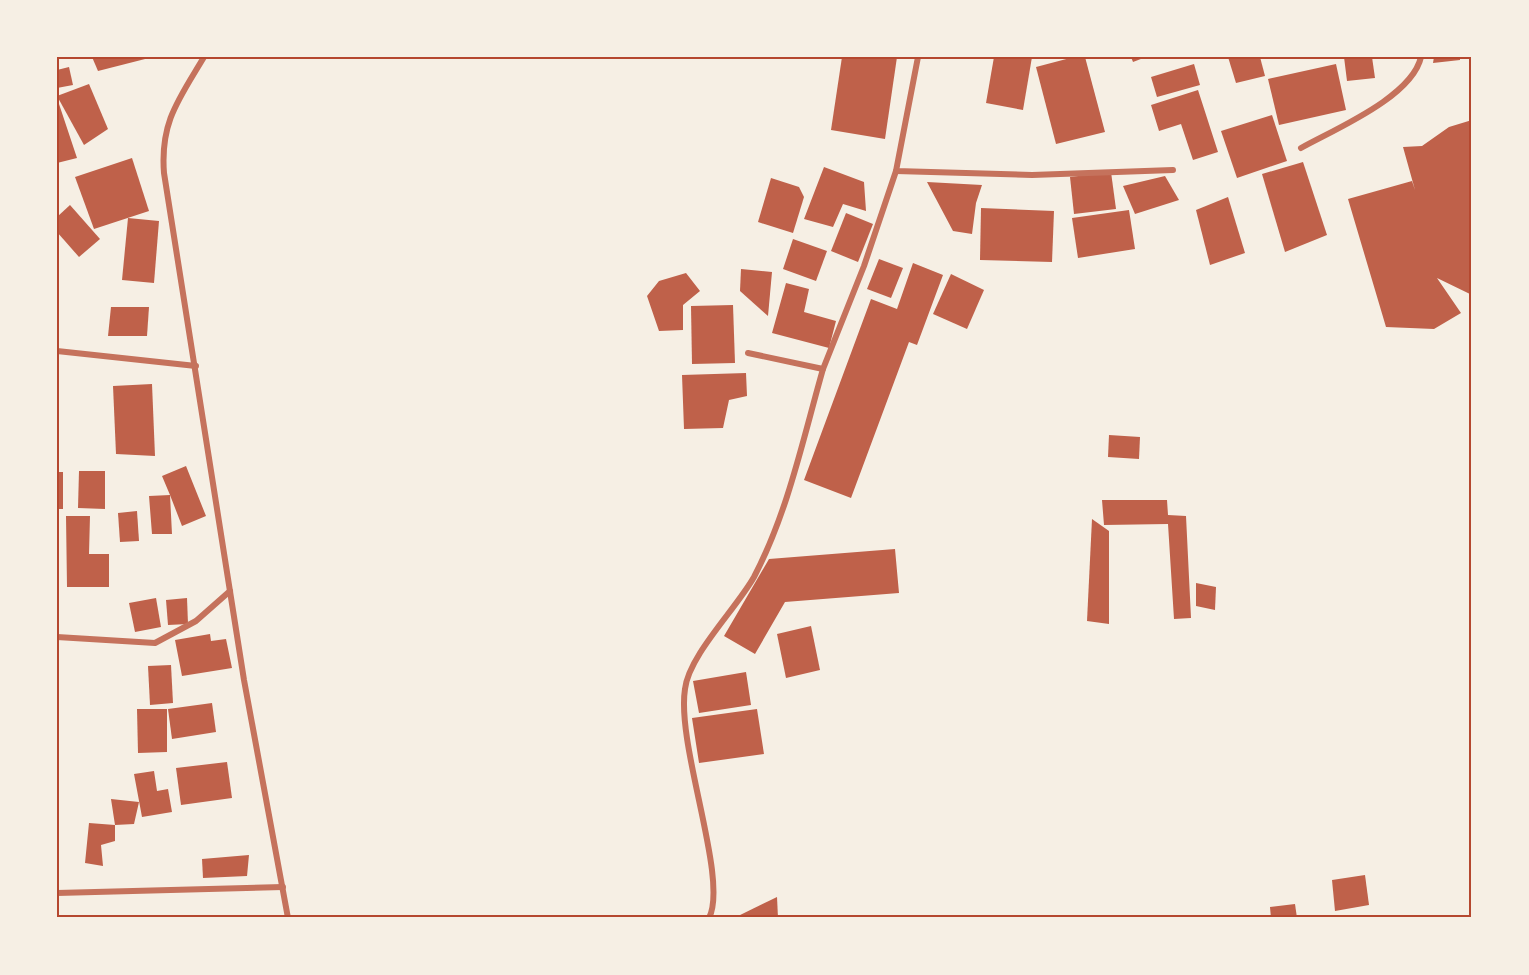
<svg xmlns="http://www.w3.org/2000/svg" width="1529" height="975" font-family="'IBM Plex Sans',sans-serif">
  <rect width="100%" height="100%" fill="#f6efe4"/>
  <g fill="#bf614a">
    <path d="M92 57H148L149 58 98 71Z"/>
    <path d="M842 57H897L885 139 831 130Z"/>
    <path d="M994 57H1032L1023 110 986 103Z"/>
    <path d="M1074 57H1085L1105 132 1056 144 1036 67Z"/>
    <path d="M1131 57H1146L1133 62Z"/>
    <path d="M1228 57H1260L1265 76 1236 83Z"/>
    <path d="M1344 57H1372L1375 78 1347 81Z"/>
    <path d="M1434 57H1460V60L1433 63Z"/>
    <path d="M1194 64 1200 85 1157 97 1151 77Z"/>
    <path d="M1336 64 1346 110 1279 125 1268 79Z"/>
    <path d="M69 67 73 85 57 88V70Z"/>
    <path d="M89 84 108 129 84 145 57 96Z"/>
    <path d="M1198 90 1218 152 1193 160 1181 124 1159 131 1151 105Z"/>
    <path d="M57 98 77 158 57 163Z"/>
    <path d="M1272 115 1287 161 1237 178 1221 131Z"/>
    <path d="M1472 120V295L1437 278 1461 313 1434 329 1386 327 1348 199 1412 181 1415 190 1403 147 1422 146 1449 127Z"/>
    <path d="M132 158 149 211 94 229 75 177Z"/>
    <path d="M1303 162 1327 235 1285 252 1262 174Z"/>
    <path d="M824 167 864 182 866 211 843 204 833 227 804 219Z"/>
    <path d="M1111 172 1116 209 1074 214 1070 177Z"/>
    <path d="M1165 176 1179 200 1135 214 1123 186Z"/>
    <path d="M771 178 799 187 804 197 793 233 758 222Z"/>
    <path d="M927 182 982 185 976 203 972 234 953 231Z"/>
    <path d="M1228 197 1245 253 1210 265 1196 210Z"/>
    <path d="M70 205 100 239 79 257 57 232V217Z"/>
    <path d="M981 208 1054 211 1052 262 980 260Z"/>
    <path d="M1129 210 1135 249 1078 258 1072 218Z"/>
    <path d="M846 213 873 224 858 262 831 251Z"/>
    <path d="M128 218 159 221 154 283 122 280Z"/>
    <path d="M793 239 827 251 816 281 783 269Z"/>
    <path d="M879 259 903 268 891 298 867 289Z"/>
    <path d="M913 263 943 275 917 345 909 342 851 498 804 480 871 299 897 309Z"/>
    <path d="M741 269 772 272 768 316 740 291Z"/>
    <path d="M686 273 700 291 683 305V330L659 331 647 296 659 281Z"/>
    <path d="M951 274 984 290 967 329 933 314Z"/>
    <path d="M786 283 809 289 804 312 836 321 829 348 772 333Z"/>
    <path d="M733 305 735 363 692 364 691 306Z"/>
    <path d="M111 307H149L147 336H108Z"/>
    <path d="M746 373 747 396 729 400 723 428 684 429 682 375Z"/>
    <path d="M152 384 155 456 116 454 113 386Z"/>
    <path d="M1109 435 1140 437 1139 459 1108 457Z"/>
    <path d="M186 466 206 516 182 526 170 495 172 534H152L149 496 170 495 162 476Z"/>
    <path d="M79 471H105V509L78 508Z"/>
    <rect x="57" y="472" width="6" height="37"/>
    <path d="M1102 500H1167L1168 515 1186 516 1191 618 1174 619 1168 524 1104 525Z"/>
    <path d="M137 511 139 541 120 542 118 513Z"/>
    <path d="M66 516H90L89 554H109V587H67Z"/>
    <path d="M1092 519 1109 531V624L1087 621Z"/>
    <path d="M895 549 899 593 785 602 755 654 724 636 769 559Z"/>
    <path d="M1196 583 1216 587 1215 610 1196 606Z"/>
    <path d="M156 598 161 627 135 632 129 603Z"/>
    <path d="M187 598 188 624 168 625 166 600Z"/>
    <path d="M811 626 820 670 786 678 777 634Z"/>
    <path d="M210 634 211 641 226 639 232 668 182 676 175 640Z"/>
    <path d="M171 665 173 703 150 705 148 666Z"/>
    <path d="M746 672 751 705 699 713 693 681Z"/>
    <path d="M212 703 216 732 172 739 168 709Z"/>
    <path d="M137 709H167V752L138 753Z"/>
    <path d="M757 709 764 754 699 763 692 718Z"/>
    <path d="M227 762 232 798 181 805 176 768Z"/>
    <path d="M154 771 157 791 168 789 172 812 142 817 134 774Z"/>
    <path d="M111 799 139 802 134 824 115 825Z"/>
    <path d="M89 823 115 825V841L101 845 103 866 85 863Z"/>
    <path d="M249 855 247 876 203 878 202 859Z"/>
    <path d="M1365 875 1369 905 1335 911 1332 880Z"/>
    <path d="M777 897 778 918H734Z"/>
    <path d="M1295 904 1297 918H1271L1270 907Z"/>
  </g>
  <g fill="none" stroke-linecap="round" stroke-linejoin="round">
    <g stroke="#c5725c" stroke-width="6">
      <path d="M204 57C179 99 160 122 164 173L244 680 288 918"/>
      <path d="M918 57 896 171 1032 175 1173 170"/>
      <path d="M1301 148C1335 129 1412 97 1421 57"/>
      <path d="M57 351 196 366"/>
      <path d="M748 353 823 369 864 266 896 171"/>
      <path d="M57 637 155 643 196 621 230 591"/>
      <path d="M57 893 283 887"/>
      <path d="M709 918C729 879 676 746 685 689 689 655 736 609 754 577 788 512 803 439 823 369"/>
    </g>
  </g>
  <rect width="1529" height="975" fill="none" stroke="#f6efe4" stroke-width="117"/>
  <rect x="58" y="58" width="1412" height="858" fill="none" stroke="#b5482f" stroke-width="2"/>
</svg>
